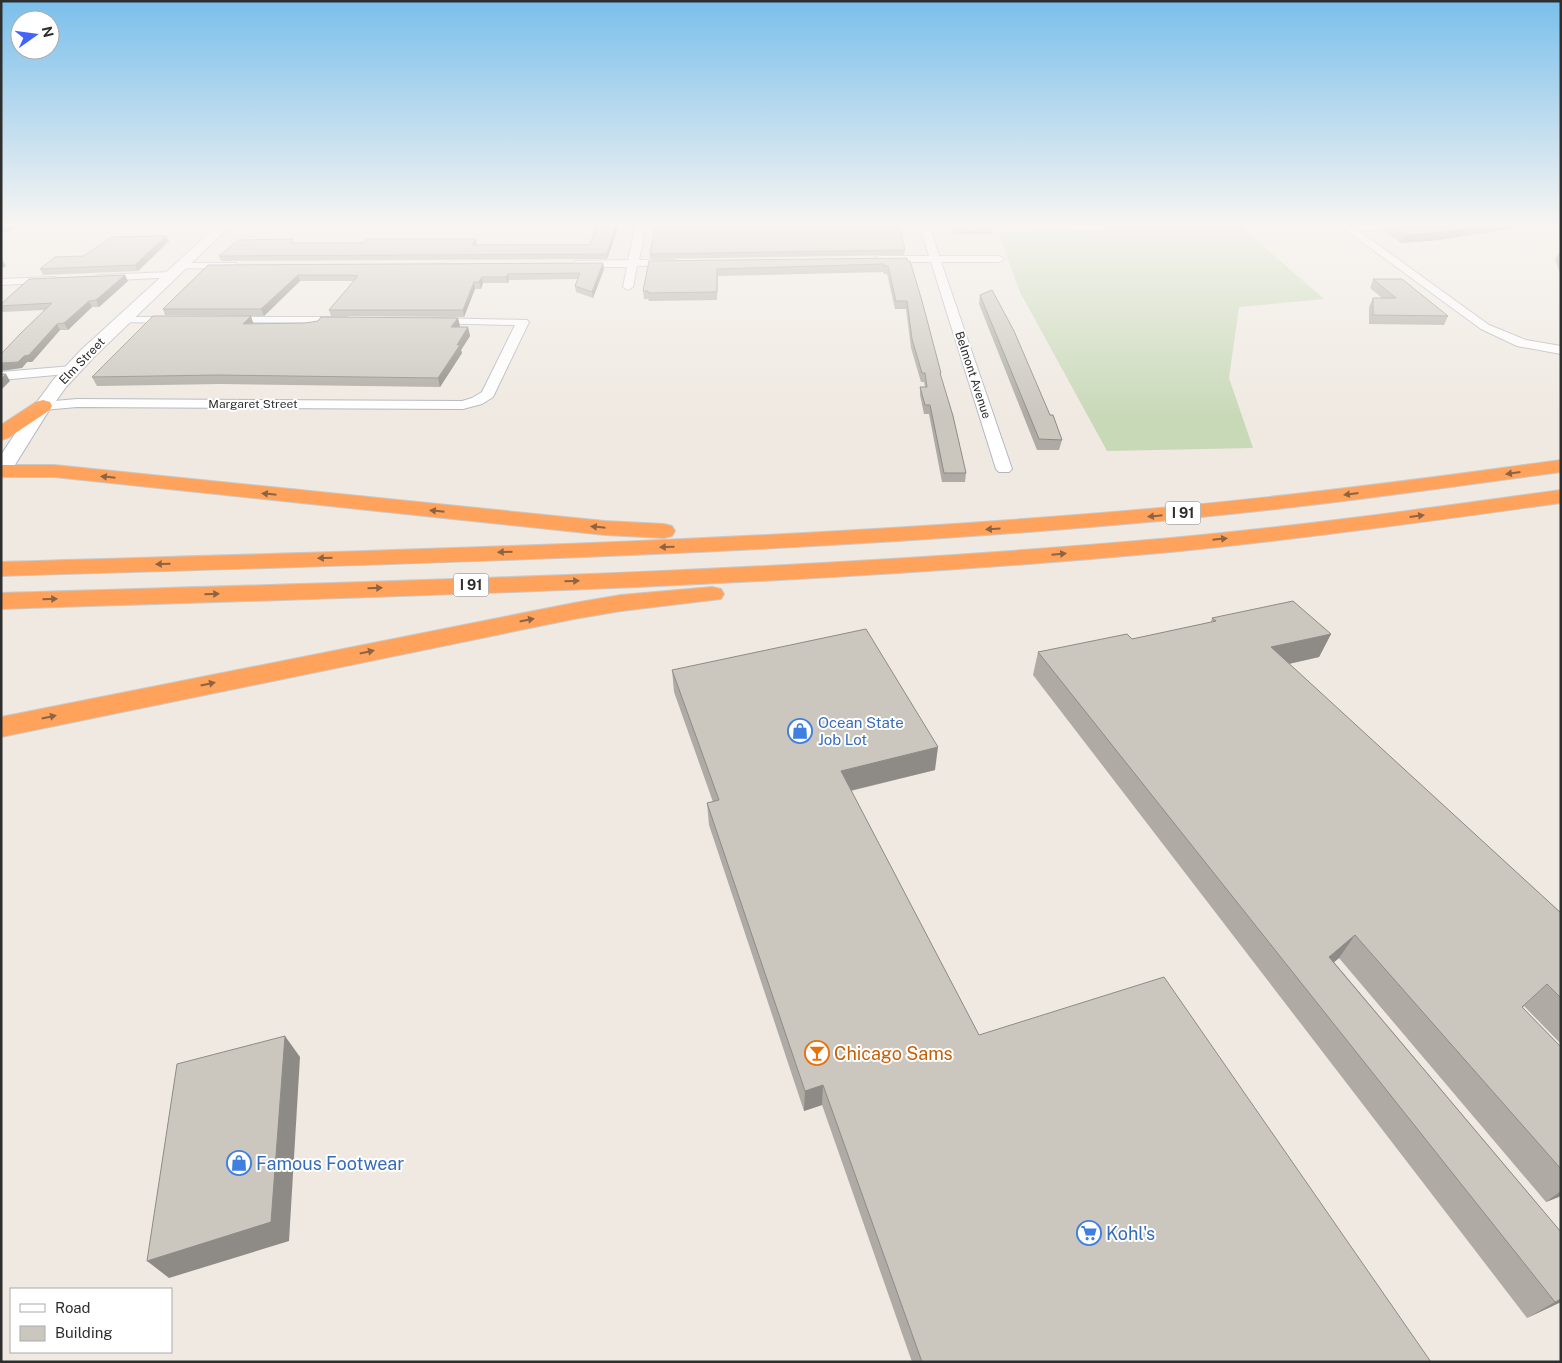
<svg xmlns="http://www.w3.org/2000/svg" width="1562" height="1363" font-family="'Public Sans',sans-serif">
  <rect width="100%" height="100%" fill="#efe9e1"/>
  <path fill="#c8d9b8" d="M1105 225H1239L1324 299 1239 307 1229 378 1253 448 1107 451 1020 292 998 232 1107 230Z"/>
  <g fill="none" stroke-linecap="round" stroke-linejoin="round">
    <defs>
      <g id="minor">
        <path d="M636 225H646L639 260H675L680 263 679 265 637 266 633 287 628 290 623 287 627 267H576L571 264 576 261 628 260Z"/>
        <path d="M919 225H929L939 256H999L1004 259 999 262H941L1012 469 1009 472H999L996 469 931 262H879L874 259 879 256H929Z"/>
        <path d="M1339 225H1406L1401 228 1359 231 1489 325 1526 340 1561 346V354L1517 346 1481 329Z"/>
        <path d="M179 263H235L240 266 235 269 175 268 174 266 175 264Z"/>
        <path d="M170 272 174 273 175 275 174 277 99 281 94 278 99 275Z"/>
        <path d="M53 277 57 278 58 280 57 282 1 285V279Z"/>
        <path d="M123 317H176L182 320 176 323 119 322 117 320Z"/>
        <path d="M225 317H346L352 320 346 323 221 322 219 320Z"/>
        <path d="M432 318 527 320 529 322 493 397 482 404 463 409 77 407 43 410 36 406 43 402 77 399 462 401 472 398 482 392 515 325 428 323 426 321Z"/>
        <path d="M72 366 77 367 78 370 77 373 1 380V372Z"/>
      </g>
      <path id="secondary" d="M218 225H231L93 358 66 387 46 415 8 476 1 478V455L28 414 54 379 81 350Z"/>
      <g id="motorway">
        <path d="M43 400 50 402 52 406 50 410 8 438 1 440V425L36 402Z"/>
        <path d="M1561 460V472C1431 490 1301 508 1171 520 782 556 391 564 1 576V562C391 550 782 542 1171 507 1301 495 1431 478 1561 460Z"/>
        <path d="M1 465H54L605 521 664 524 672 526 675 531 672 536 664 538 605 535 54 477H1Z"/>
        <path d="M1561 490V503C1431 521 1301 539 1171 552 782 588 391 596 1 609V593C391 581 782 573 1171 538 1301 526 1431 508 1561 490Z"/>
        <path d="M712 587 721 589 724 594 721 599 621 611 574 619 1 737V717L574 603 621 595Z"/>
      </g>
    </defs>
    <use href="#minor" stroke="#b4b7c1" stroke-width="2"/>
    <use href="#secondary" stroke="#b4b7c1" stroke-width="2"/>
    <use href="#motorway" stroke="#c9c9c9" stroke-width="2"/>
    <use href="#minor" fill="#fff" fill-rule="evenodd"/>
    <use href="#secondary" fill="#fff" fill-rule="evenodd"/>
    <use href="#motorway" fill="#ffa35c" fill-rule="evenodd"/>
  </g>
  <g fill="#afaba4">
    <path d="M597 225H619L607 259 221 261 219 256 295 243H363L476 239 477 244V245H590Z"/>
    <path d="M942 225H988L991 231V235L953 234 950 226H942Z"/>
    <path d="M1386 225H1532L1439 240 1401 243 1384 231Z"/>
    <path d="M166 236 169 241 138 271 43 275 40 269 84 256Z"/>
    <path d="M905 250 904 255 651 259 650 257V252Z"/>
    <path d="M1561 250V276L1555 259 1560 251Z"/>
    <path d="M907 258 941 373V377L966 473 965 482H942L929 414H924L920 395V387H925L924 382H921L911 348 906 309H895L887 274H884L883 272 718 276 717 300 649 301 648 299H644L643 291 649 261Z"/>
    <path d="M603 263 604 269 593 298 576 292 575 286 578 279 509 280 508 283H483L481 289H475L464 317 331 316 329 310 354 281H300L264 316 165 315 163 309 208 265Z"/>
    <path d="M1373 279 1448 316 1444 325 1369 324V307L1373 298H1382L1370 288Z"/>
    <path d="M128 281 99 307H92L68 330H60L32 362H27L22 368 44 310 2 312 1 304Z"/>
    <path d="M980 295 1050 415 1062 440 1059 450H1037L979 304Z"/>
    <path d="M458 318 459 327H468L470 336 461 350 462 353 440 387 221 384 97 386 92 377 254 324 305 323Z"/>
    <path d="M1212 618 1331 634 1319 657 1289 664 1561 913V1044L1524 1006 1523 1008 1561 1047V1196L1546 1202 1339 958 1334 962 1561 1232V1302L1527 1318 1033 675 1038 652 1132 639 1211 622Z"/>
    <path d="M672 670 935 770 851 791 979 1035 1431 1362H912L822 1105 804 1111 709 825 707 803 713 802 674 692Z"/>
  </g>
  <g fill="#8e8b86">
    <path d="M3 225H27L1 234V226Z"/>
    <path d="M616 225H619L607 259V254Z"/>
    <path d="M1486 225H1532L1439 240 1401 243 1404 235Z"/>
    <path d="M166 236 169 241 138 271 135 265Z"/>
    <path d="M476 239 477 244 473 250 472 245Z"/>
    <path d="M3 261 6 266 1 269V262Z"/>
    <path d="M603 263 604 269 593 298 592 292Z"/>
    <path d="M508 274 509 280 508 283 506 277Z"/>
    <path d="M125 275 128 281 99 307 96 300Z"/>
    <path d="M298 275 300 281 264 316 261 309Z"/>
    <path d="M482 277 483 283 481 289 479 282Z"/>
    <path d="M474 282 475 289 464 317 463 310Z"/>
    <path d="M89 301 92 307 68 330 64 323Z"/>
    <path d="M251 316 254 325 243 324Z"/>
    <path d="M458 318 460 326 453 336 451 327Z"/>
    <path d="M57 324 60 330 32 362H27L22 368 1 371V363Z"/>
    <path d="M468 327 470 336 461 350 462 353 440 387 438 378Z"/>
    <path d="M6 374 10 381 1 390V379Z"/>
    <path d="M1331 634 1319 657 1261 670 1271 647Z"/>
    <path d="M938 747 935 770 840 793 841 771Z"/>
    <path d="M1355 935 1339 958 1314 979 1329 957Z"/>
    <path d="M285 1036 300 1057 289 1241 169 1278 147 1261Z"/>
    <path d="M823 1085 822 1105 804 1111 805 1091Z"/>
    <path d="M1561 1191V1196L1546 1202Z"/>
    <path d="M1561 1299V1302L1527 1318 1555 1302Z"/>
  </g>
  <g fill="#cbc7bf" stroke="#8e8b86">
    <path d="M597 225H616L607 254 219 256 238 240 294 239 290 243H363L366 239H476L472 245H590Z"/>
    <path d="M656 225H899L905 250 651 254 650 252Z"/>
    <path d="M952 225H988L991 231 954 230Z"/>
    <path d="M1390 225H1486L1442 232 1404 235Z"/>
    <path d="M166 236 135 265 40 269 55 257 84 256 111 237Z"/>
    <path d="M907 258V261H910L922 301 941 373H940L953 416 966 473H944L930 405H925L920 387H927L925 373H922L912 339 907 301H896L888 266H884V264L717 269V292L648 293V291H643L649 261Z"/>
    <path d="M603 263 592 292 575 286 580 273 508 274 506 277H482L479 282H474L463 310H329L358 276 350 275H298L261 309H163L208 265Z"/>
    <path d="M125 275 96 300 89 301 64 323 57 324 29 355 24 356 18 362 1 363V354L21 333 52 303 1 306V304L29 279Z"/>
    <path d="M1373 279H1402L1448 316 1373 315V298H1396Z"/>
    <path d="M992 290 1014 331 1050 415H1053L1062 440 1039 439 980 295Z"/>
    <path d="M153 316H251L243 324 305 323 318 321 321 317 458 318 451 327H468L457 345H460L438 378 217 375 92 377Z"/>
    <path d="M1 374H6L1 379Z"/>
    <path d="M1293 601 1331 634 1271 647 1561 913V998L1547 984 1522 1007 1561 1047V1169L1355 935 1329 957 1561 1232V1299L1555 1302 1038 652 1127 634 1132 639 1216 621 1212 618Z"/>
    <path d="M866 629 938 747 841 771 979 1035 1164 977 1431 1362H922L823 1085 805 1091 707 803 719 800 672 670Z"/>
    <path d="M285 1036 271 1222 147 1261 177 1064Z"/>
  </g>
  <defs><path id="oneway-solid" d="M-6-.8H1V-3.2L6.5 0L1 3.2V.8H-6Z" transform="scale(1.25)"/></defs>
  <g fill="#8c6343">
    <use href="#oneway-solid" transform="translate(1513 473) rotate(172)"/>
    <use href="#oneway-solid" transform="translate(108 477) rotate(-174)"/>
    <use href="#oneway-solid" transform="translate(269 494) rotate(-174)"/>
    <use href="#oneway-solid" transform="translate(1351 494) rotate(173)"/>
    <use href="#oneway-solid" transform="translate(437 511) rotate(-174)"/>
    <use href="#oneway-solid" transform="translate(1155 516) rotate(174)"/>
    <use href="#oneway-solid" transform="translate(1417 516) rotate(-7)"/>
    <use href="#oneway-solid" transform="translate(598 527) rotate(-174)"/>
    <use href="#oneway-solid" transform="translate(993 529) rotate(176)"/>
    <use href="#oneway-solid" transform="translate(1220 539) rotate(-6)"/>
    <use href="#oneway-solid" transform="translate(667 547) rotate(178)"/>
    <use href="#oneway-solid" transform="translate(505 552) rotate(178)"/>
    <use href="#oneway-solid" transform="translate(1059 554) rotate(-5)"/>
    <use href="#oneway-solid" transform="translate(325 558) rotate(178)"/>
    <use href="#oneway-solid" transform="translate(163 564) rotate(178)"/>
    <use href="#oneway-solid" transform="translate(572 581) rotate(-2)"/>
    <use href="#oneway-solid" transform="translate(375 588) rotate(-2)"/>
    <use href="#oneway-solid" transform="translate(212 594) rotate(-2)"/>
    <use href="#oneway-solid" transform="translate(50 599) rotate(-2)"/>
    <use href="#oneway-solid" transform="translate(527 620) rotate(-11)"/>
    <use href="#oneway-solid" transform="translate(367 652) rotate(-12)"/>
    <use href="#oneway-solid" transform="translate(208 684) rotate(-12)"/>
    <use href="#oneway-solid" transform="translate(49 717) rotate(-12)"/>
  </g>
  <linearGradient id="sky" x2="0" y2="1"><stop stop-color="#7abfeb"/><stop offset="0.54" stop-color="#f8f5f2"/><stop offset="1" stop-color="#f8f5f2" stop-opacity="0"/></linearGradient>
  <rect width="1562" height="416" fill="url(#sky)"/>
  <defs>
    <symbol id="shop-ring" viewBox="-11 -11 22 22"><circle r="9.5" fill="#fff" stroke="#3f7fe0" stroke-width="1.5"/><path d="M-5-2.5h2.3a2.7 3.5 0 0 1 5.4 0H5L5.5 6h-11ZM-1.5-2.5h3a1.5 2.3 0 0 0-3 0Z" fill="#3f7fe0"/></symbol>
    <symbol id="bar-ring" viewBox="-11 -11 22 22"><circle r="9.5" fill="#fff" stroke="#e8710a" stroke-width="1.5"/><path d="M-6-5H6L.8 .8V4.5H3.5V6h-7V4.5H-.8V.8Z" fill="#e8710a"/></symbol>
    <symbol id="supermarket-ring" viewBox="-11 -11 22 22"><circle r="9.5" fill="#fff" stroke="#3f7fe0" stroke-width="1.5"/><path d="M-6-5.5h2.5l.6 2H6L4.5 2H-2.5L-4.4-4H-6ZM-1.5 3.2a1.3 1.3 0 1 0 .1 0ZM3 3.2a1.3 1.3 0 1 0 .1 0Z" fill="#3f7fe0"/></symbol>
  </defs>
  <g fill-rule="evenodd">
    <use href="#shop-ring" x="786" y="717" width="28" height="28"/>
    <use href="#bar-ring" x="803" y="1039" width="28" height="28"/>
    <use href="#shop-ring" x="225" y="1149" width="28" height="28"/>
    <use href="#supermarket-ring" x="1075" y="1219" width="28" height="28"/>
  </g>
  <g text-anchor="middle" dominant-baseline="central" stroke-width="4" stroke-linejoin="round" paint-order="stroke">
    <g font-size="12" fill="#2e2e2e" stroke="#fff">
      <text transform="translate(82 361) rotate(-46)">Elm Street</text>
      <text transform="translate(973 375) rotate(72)">Belmont Avenue</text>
      <text x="253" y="404">Margaret Street</text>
    </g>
    <g fill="#fff" stroke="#6d6d6d" stroke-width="1">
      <rect x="1165.5" y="501.5" width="35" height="23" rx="4"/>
      <rect x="453.5" y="573.5" width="35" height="23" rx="4"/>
    </g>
    <g font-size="14" font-weight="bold" fill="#2e2e2e">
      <text x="1183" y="513">I 91</text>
      <text x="471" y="585">I 91</text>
    </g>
    <g font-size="15" fill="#366cbe" stroke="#fff" text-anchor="start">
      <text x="818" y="722">Ocean State<tspan x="818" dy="17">Job Lot</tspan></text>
    </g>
    <g font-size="18" fill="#c56008" stroke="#fff" text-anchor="start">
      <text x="834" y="1053">Chicago Sams</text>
    </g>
    <g font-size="18" fill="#366cbe" stroke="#fff" text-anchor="start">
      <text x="256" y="1163">Famous Footwear</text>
      <text x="1106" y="1233">Kohl's</text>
    </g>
  </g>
  <rect width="1562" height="1363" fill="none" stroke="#2e2e2e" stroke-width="5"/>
  <rect x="10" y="1288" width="162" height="65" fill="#ffffff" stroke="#ababab"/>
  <rect x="20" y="1304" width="25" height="8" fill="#ffffff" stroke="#ababab"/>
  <text x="55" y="1313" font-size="15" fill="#2e2e2e">Road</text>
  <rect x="20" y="1326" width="25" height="15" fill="#cbc7bf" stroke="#ababab"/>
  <text x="55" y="1338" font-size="15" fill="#2e2e2e">Building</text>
  <g transform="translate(35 35) rotate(76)"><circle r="24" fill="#ffffff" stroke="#ababab"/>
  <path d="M0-4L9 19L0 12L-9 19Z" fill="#4264fb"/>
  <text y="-8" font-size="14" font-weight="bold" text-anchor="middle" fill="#2e2e2e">N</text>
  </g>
</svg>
